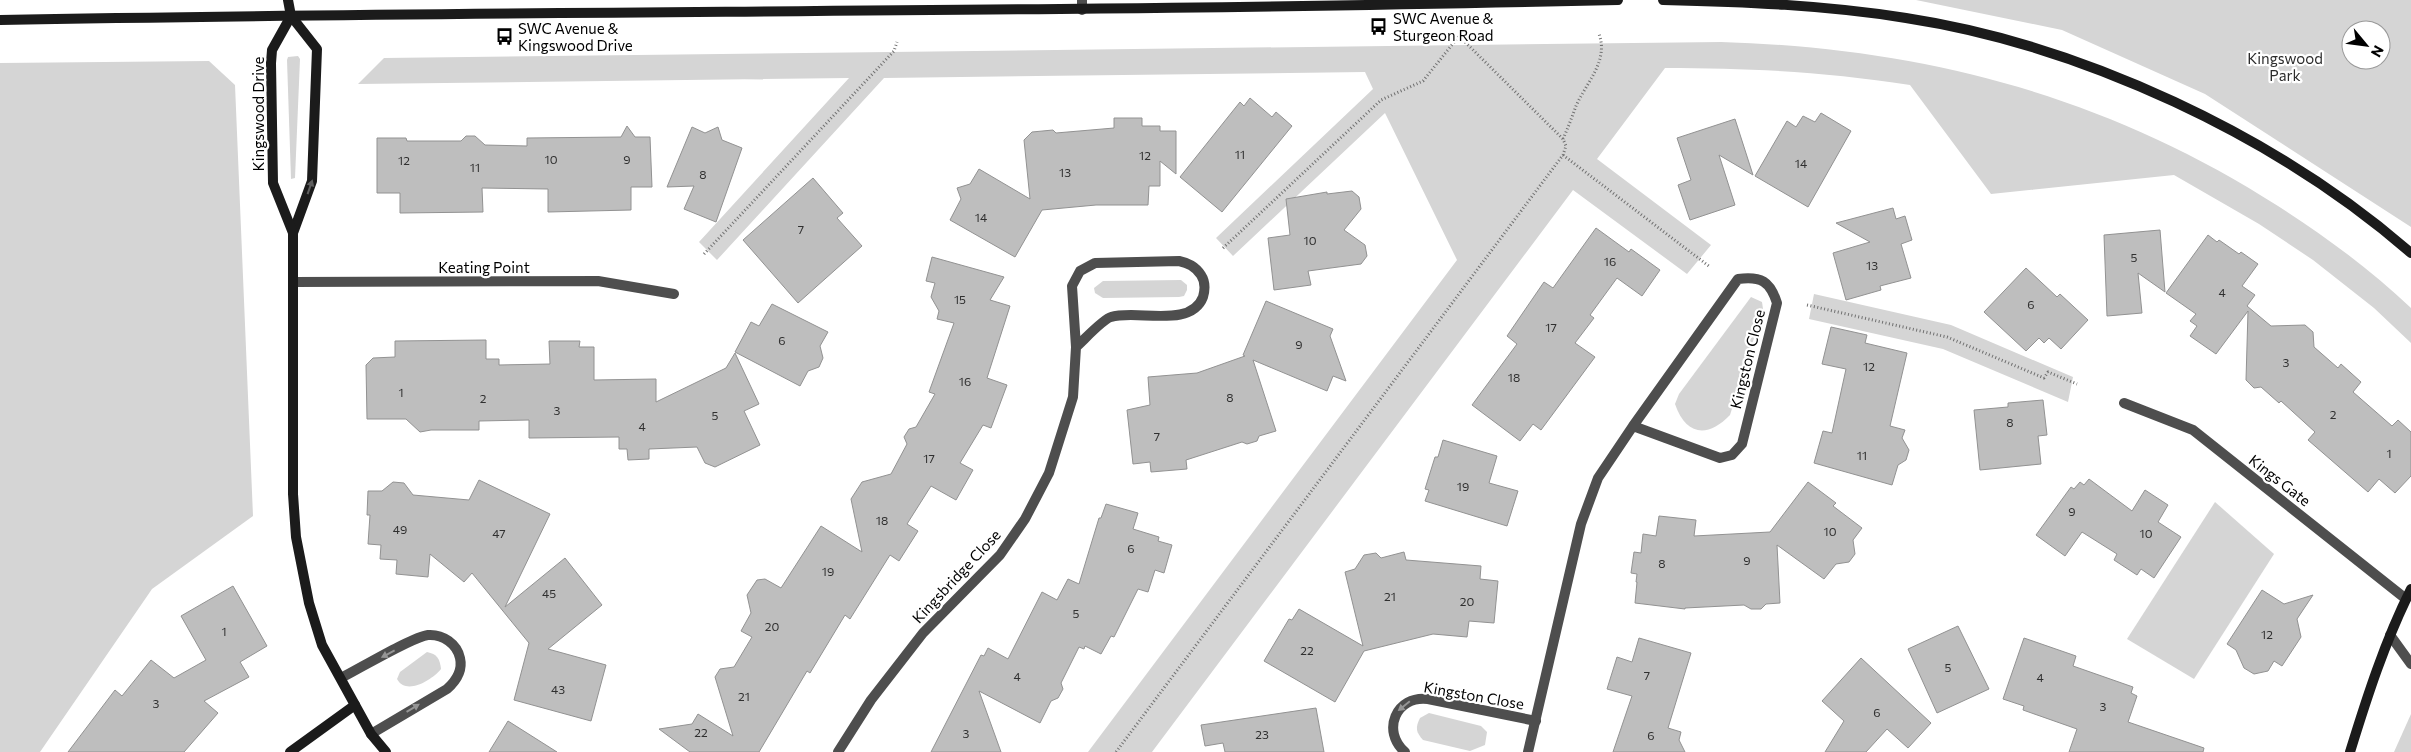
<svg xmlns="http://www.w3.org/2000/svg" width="2411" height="752" font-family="Commissioner,sans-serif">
  <rect width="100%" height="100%" fill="#fff"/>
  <g fill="#d5d5d5" fill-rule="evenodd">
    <path d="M1916 0H2411V227L2205 94 2062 30ZM2351 30H2381V60H2351Z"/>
    <path d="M1721 42C1924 48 2106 96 2278 206 2325 236 2371 270 2411 308V343L2374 308 2313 260 2259 224 2174 175 1991 194 1910 85C1826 72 1751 68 1665 68L1597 159 1711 245 1687 274 1573 190 1152 752H1088L1457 260 1385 113 1233 256 1216 238 1373 89 1365 72 884 78 717 260 699 242 849 78 358 84 384 58Z"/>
    <path d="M298 56 300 59 295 178 291 179 287 60 288 57Z"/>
    <path d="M209 61 235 85 253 516 152 589 40 752H0V63Z"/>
    <path d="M1181 280 1187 285V290L1184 296 1179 297 1103 298 1095 293 1094 288 1103 281Z"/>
    <path d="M1814 294 1951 325 2073 377 2068 402 1943 349 1809 319Z"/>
    <path d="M1751 297 1762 302 1763 309 1730 415C1708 438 1686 436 1675 404L1679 394Z"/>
    <path d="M2215 502 2274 554 2194 679 2127 639Z"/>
    <path d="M427 652C437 654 440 659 441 669 432 680 406 696 397 679L400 672Z"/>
    <path d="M1429 713 1481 726 1487 732 1485 745 1470 751 1423 740C1416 732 1415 728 1420 718Z"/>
    <path d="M2411 714V752H2394Z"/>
  </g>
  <g fill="#bebebe" stroke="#929292">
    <path d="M1250 98 1272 117 1276 112 1292 126 1222 212 1180 177 1240 102 1244 106Z"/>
    <path d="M1821 113 1851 131 1808 207 1755 176 1787 121 1796 127 1803 116 1815 122Z"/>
    <path d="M1114 118H1142V126H1160V131H1176V174L1160 161V186H1149L1148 205H1096L1042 210 1015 257 950 220 961 199 957 188 970 184 979 169 1030 199 1024 140 1032 132 1053 130 1056 133 1114 128Z"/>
    <path d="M1735 119 1753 175 1719 155 1735 205 1690 220 1678 185 1691 180 1677 138Z"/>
    <path d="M627 126 635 137H650L652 187H631V210L548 212V189L482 188 483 212 400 213V193H377V138H406L407 141H461L466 136H475L485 145 527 146V138L621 137Z"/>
    <path d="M692 127 705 133 718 127 722 140 742 148 716 222 684 209 694 186 667 187Z"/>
    <path d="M813 178 843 213 837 218 862 246 798 303 743 240Z"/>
    <path d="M1352 191 1359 197 1361 209 1344 230 1365 245 1367 256 1361 264 1308 271 1311 285 1274 290 1268 238 1290 235 1286 199 1327 192V194Z"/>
    <path d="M1893 208 1896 219 1905 216 1912 240 1901 244 1911 278 1880 286 1881 290 1846 300 1833 253 1870 242 1836 223Z"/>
    <path d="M1596 228 1629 252 1631 249 1660 270 1642 296 1617 278 1590 315 1594 318 1575 343 1595 357 1541 430 1533 424 1520 441 1472 405 1517 344 1507 336 1544 282 1553 288Z"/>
    <path d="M2160 230 2165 292 2138 273 2142 313 2107 316 2104 235Z"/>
    <path d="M2208 235 2217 242 2219 240 2239 254 2241 252 2258 264 2242 286 2255 295 2247 306 2271 326 2305 325 2313 332 2314 347 2338 368 2341 364 2361 382 2353 392 2392 426 2398 420 2411 432V476L2395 493 2379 479 2368 492 2308 440 2315 432 2281 401 2279 403 2261 387 2254 388 2246 380 2248 311 2216 354 2190 336 2197 326 2190 321 2196 314 2166 293Z"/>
    <path d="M932 257 1004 277 990 300 1010 306 987 378 1007 385 991 428 983 425 960 463 973 470 956 500 931 486 907 524 918 531 899 561 890 555 850 619 845 615 810 673 807 671 759 752H690L659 729 692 724 698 714 733 736 715 677 720 669 734 667 752 637 741 631 751 613 747 595 757 580 765 579 781 588 821 526 862 552 851 499 862 482 891 474 907 444 904 437 909 429 916 427 935 394 929 392 954 323 937 319 939 311 931 297 935 283 926 281Z"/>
    <path d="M2026 268 2057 297 2060 294 2088 320 2061 349 2049 338 2044 343 2039 338 2026 351 1984 312Z"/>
    <path d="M1266 301 1333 329 1330 336 1346 381 1333 376 1327 391 1253 360 1276 431 1259 436 1257 441 1247 444 1242 442 1186 460 1187 469 1151 472 1150 462 1133 464 1127 410 1150 405 1148 377 1197 373 1245 356 1243 355Z"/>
    <path d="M772 304 828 332 820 346 823 358 819 367 808 371 800 386 735 352 751 322 759 326Z"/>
    <path d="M1831 327 1867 335 1865 343 1907 353 1890 426 1905 430 1902 438 1909 450 1906 460 1898 465 1892 485 1814 463 1823 431 1832 433 1846 369 1822 364Z"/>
    <path d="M486 340V359H499V365L550 364 549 341H580L579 347H594V380L656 379V402L726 368 735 353 759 404 744 411 760 445 715 467 705 463 697 447 649 449V459L628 460 627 449H619V437L529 438V420L479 421V430H431L420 432 406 419H367L366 365 373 358 395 357V341Z"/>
    <path d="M2043 400 2047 435 2038 436 2041 464 1980 470 1974 410 2008 407V403Z"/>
    <path d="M1443 440 1497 456 1489 483 1518 491 1507 526 1425 501 1429 490 1425 489 1435 457H1438Z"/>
    <path d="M2089 479 2132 511 2145 490 2168 505 2158 522 2181 537 2154 578 2141 569 2137 575 2114 560 2117 554 2082 532 2065 556 2036 535 2071 487 2074 489 2080 482 2084 485Z"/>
    <path d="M479 480 550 514 505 607 565 558 602 605 548 649 606 665 591 721 514 700 529 643 472 573 464 582 430 554 428 577 396 574 397 560 380 559 381 545 368 544 370 515H367L368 491H382L393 482 404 483 413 495 469 500Z"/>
    <path d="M1808 482 1836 503 1833 506 1862 528 1853 540 1855 554 1849 562 1836 564 1824 579 1777 545 1780 603 1766 604 1761 609H1751L1744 605 1685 608V609L1635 603 1637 582H1636L1637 574 1631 573 1634 552 1641 553 1643 534 1656 536 1659 516 1696 520 1694 536 1770 532Z"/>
    <path d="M1106 504 1138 513 1133 529 1159 537 1158 541 1172 545 1164 573 1155 570 1148 592 1138 589 1114 637 1111 636 1101 654 1085 646 1084 649 1079 647 1061 683 1063 689 1058 698 1051 701 1040 723 979 691 1001 752H931L981 655 984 656 988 648 1008 659 1042 592 1057 600 1068 579 1079 584 1099 518H1101Z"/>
    <path d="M1404 552 1406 560 1481 566 1480 579 1498 581 1494 623 1469 621 1467 637 1433 634 1364 651 1335 702 1264 661 1289 619 1292 620 1299 609 1363 646 1345 572 1355 569 1364 555 1376 553 1381 558Z"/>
    <path d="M233 586 267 646 240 662 249 677 204 701 218 713 184 752H68L115 690 122 696 151 660 174 678 206 660 181 616Z"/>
    <path d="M2262 590 2284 604 2313 595 2297 619 2301 637 2282 666 2274 661 2268 671 2254 674 2244 668 2236 650 2227 644Z"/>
    <path d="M1958 626 1989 689 1937 713 1908 649Z"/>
    <path d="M1639 638 1691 653 1668 728 1681 732 1679 740 1685 752H1613L1632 696 1607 689 1617 657 1632 662Z"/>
    <path d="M2024 638 2076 656 2073 666 2133 687 2131 693 2137 696 2128 722 2204 748 2203 752H2069L2077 729 2023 710 2024 706 2003 699Z"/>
    <path d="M1861 658 1931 723 1908 748 1887 729 1866 752H1825L1844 721 1822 701Z"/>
    <path d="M1316 708 1324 752H1225L1223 743 1205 746 1201 725Z"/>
    <path d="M508 721 557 752H489Z"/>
  </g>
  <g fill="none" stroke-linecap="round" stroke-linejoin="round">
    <g stroke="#707070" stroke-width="3" stroke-dasharray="1 2.5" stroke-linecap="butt">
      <path d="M1563 139C1568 128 1572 117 1576 106 1586 83 1609 61 1599 34"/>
      <path d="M1563 155 1710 267"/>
      <path d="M704 254 894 51 897 42"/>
      <path d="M1807 305 1947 337 2044 378 2048 372 2077 384"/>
      <path d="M1116 752 1563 155 1566 146 1563 139 1459 36 1423 81 1381 100 1222 249"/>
    </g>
    <g stroke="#4e4e4e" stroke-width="10">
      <path d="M1082 0V10"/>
      <path d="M294 282 598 281 674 294"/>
      <path d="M2124 403 2193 430 2406 599"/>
      <path d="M2390 635 2411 664"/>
      <path d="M341 678C359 669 412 637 428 635 443 634 457 644 460 658 463 671 456 681 447 689L371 734"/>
      <path d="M838 752 871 700 923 633 1000 555 1025 519 1049 473 1073 397 1076 347 1072 286 1080 271 1095 263 1179 261C1188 263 1195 266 1201 275 1205 281 1205 290 1203 297 1191 329 1136 309 1111 317 1103 319 1084 340 1076 347"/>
      <path d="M1405 752C1381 731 1396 695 1428 699L1536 721"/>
      <path d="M1528 752 1581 524 1598 478 1633 426 1720 458 1732 455 1742 444 1777 303C1770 281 1761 276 1738 279L1633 426"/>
    </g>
    <g stroke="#1b1b1b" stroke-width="10">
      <path d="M288 0 291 16 317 49 312 181 293 233"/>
      <path d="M1663 0C1745 2 1825 5 1906 18 2082 45 2277 136 2411 253"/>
      <path d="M291 16 272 50 271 63 273 183 293 233V494L296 537 309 603 322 645 371 734 386 752"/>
      <path d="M0 20C539 10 1079 13 1618 0"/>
      <path d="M290 752 355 705"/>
      <path d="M2350 752C2367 697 2385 641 2411 589"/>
    </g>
  </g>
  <defs><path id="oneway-solid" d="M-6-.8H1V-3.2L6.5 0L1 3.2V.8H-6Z" transform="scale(1.25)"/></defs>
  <use fill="#5f5f5f" href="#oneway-solid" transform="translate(310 187) rotate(-71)"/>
  <g fill="#959595">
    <use href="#oneway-solid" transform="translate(388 654) rotate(152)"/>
    <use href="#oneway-solid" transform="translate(1404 706) rotate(141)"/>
    <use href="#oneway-solid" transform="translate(413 708) rotate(-31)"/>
  </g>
  <defs>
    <symbol id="bus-bare" viewBox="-9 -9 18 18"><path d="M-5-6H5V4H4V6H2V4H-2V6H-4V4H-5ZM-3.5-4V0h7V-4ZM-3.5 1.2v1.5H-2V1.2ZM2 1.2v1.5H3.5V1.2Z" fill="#000" stroke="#fff" stroke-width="2.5" paint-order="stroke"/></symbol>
  </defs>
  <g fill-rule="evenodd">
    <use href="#bus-bare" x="1366" y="14" width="25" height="25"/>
    <use href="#bus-bare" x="492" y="24" width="25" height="25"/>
  </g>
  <g text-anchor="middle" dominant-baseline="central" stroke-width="4.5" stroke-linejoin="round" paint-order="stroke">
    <g font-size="12" fill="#303030">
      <text x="1240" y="154">11</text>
      <text x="1145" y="155">12</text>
      <text x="551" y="159">10</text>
      <text x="627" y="159">9</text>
      <text x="404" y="160">12</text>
      <text x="1801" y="163">14</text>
      <text x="475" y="167">11</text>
      <text x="1065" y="172">13</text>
      <text x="703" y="174">8</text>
      <text x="981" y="217">14</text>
      <text x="801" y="229">7</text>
      <text x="1310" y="240">10</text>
      <text x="2134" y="257">5</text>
      <text x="1610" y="261">16</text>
      <text x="1872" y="265">13</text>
      <text x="2222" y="292">4</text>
      <text x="960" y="299">15</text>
      <text x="2031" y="304">6</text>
      <text x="1551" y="327">17</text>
      <text x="782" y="340">6</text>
      <text x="1299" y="344">9</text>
      <text x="2286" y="362">3</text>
      <text x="1869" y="366">12</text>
      <text x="1514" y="377">18</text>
      <text x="965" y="381">16</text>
      <text x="401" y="392">1</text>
      <text x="1230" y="397">8</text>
      <text x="483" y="398">2</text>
      <text x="557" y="410">3</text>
      <text x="2333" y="414">2</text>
      <text x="715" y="415">5</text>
      <text x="2010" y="422">8</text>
      <text x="642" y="426">4</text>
      <text x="1157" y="436">7</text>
      <text x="2389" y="453">1</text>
      <text x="1862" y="455">11</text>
      <text x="929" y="458">17</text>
      <text x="1463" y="486">19</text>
      <text x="2072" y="511">9</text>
      <text x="882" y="520">18</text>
      <text x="400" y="529">49</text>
      <text x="1830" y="531">10</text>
      <text x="499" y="533">47</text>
      <text x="2146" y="533">10</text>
      <text x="1131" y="548">6</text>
      <text x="1747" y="560">9</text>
      <text x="1662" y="563">8</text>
      <text x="828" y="571">19</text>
      <text x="549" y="593">45</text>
      <text x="1390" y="596">21</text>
      <text x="1467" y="601">20</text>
      <text x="1076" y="613">5</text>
      <text x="772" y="626">20</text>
      <text x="224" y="631">1</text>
      <text x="2267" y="634">12</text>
      <text x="1307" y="650">22</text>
      <text x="1948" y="667">5</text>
      <text x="1647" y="675">7</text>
      <text x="1017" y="676">4</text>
      <text x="2040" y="677">4</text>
      <text x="558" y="689">43</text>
      <text x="744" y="696">21</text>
      <text x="156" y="703">3</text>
      <text x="2103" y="706">3</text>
      <text x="1877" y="712">6</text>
      <text x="701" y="732">22</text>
      <text x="966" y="733">3</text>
      <text x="1262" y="734">23</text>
      <text x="1651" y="735">6</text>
    </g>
    <g font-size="15" fill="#000" stroke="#fff" text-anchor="start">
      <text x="1393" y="18">SWC Avenue &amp;<tspan x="1393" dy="17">Sturgeon Road</tspan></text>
      <text x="518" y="28">SWC Avenue &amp;<tspan x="518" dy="17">Kingswood Drive</tspan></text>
    </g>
    <g font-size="15" fill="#2c2c2c" stroke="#fff">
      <text x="2285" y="58">Kingswood<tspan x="2285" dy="17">Park</tspan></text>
    </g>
    <g font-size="15" fill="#000" stroke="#fff">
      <text transform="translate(258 114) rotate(-90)">Kingswood Drive</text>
      <text x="484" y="267">Keating Point</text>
      <text transform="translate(1747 359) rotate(-76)">Kingston Close</text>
      <text transform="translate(2280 480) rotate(38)">Kings Gate</text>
      <text transform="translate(956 576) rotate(-47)">Kingsbridge Close</text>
      <text transform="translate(1474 695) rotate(10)">Kingston Close</text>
    </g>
  </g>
  <g transform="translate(2366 45) rotate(119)"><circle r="24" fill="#ffffff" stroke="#999999"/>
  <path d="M0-4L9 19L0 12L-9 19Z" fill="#000000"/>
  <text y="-8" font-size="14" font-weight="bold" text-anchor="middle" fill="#000000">N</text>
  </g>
</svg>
